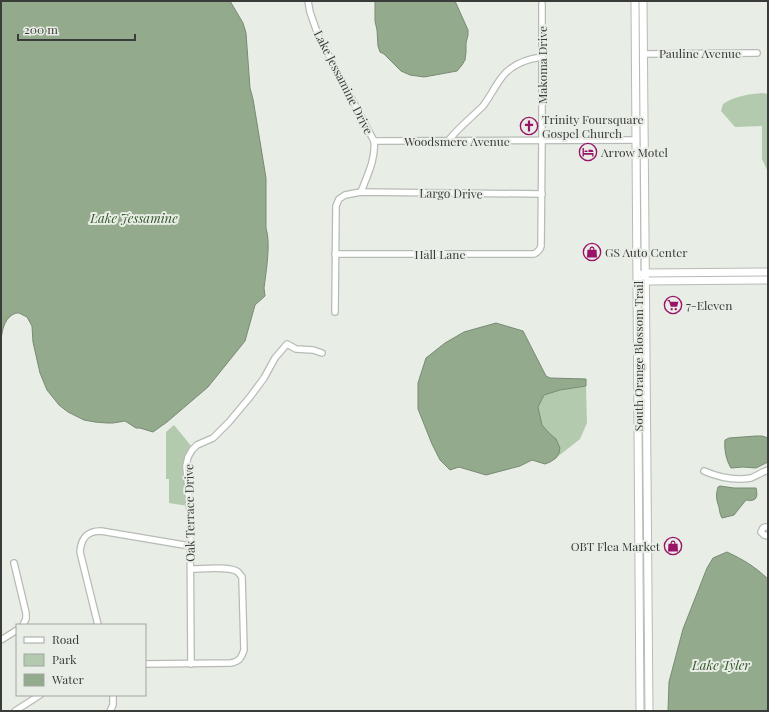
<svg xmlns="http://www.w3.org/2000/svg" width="769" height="712" font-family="'Playfair Display',serif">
  <rect width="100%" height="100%" fill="#e8ede6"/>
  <g fill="#b4caae">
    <path d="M763 93 768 94V172L762 159V126L735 127 721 111 723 104C735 96 749 94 763 93Z"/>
    <path d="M586 386 587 423 580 439 556 458 559 453 556 439 550 434 542 425 538 407 544 395 560 390Z"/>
    <path d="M174 425 192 447 186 456 188 506 169 503V479H166V432Z"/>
  </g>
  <g fill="#93ab8c" stroke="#788a73">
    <path d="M1 1H230L243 23 246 33 250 88 253 99 266 178V228C271 243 266 272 264 288L265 296 255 305 245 341 208 387 167 422 153 432 140 428H136L125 421 113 423H107L95 422 84 420 68 412 59 405 47 390 40 373 33 342 32 326 27 317 19 313C17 313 15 313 12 315 4 320 2 331 1 340Z"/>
    <path d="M375 1H455L468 30V35L466 43V52L465 60 462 65 457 71 424 77 410 75 401 71 384 54 380 52 378 46 377 30 375 21Z"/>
    <path d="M496 323 523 331 546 376 550 378 586 379V386L560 390 544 395 538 407 542 425 550 434 556 439 560 448 559 453 556 458 550 462 545 464 532 460 520 466 486 475 459 467 450 470 440 460 432 444 418 409V383L426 358 445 343 464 332Z"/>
    <path d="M756 436H762L768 438V462L756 468 743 467 731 468C726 460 724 449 725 440L729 438Z"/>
    <path d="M720 486 734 488H756C758 497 757 502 746 500L734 515 722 518C719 513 720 509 718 504 716 498 716 494 718 487Z"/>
    <path d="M727 552C744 560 754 566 768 579V711H668L669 682 683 629 707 568 713 558Z"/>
  </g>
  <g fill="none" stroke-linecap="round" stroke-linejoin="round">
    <defs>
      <g id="minor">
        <path d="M308 1 310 12 318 35 374 141C376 159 367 176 361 192"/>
        <path d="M643 54 757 53"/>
        <path d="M374 141 636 140"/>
        <path d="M448 141C458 128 471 118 483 106 490 97 495 86 502 77 511 65 527 59 542 57"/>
        <path d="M335 254H534C538 252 540 250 541 246L542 140V4"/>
        <path d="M335 312 336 206 339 199 345 195 361 192 542 194"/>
        <path d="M704 471C718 477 735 481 751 478 756 476 762 472 768 470"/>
        <path d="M768 527H765L763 528 761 532 764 535 768 536"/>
        <path d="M14 563 26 613V619L23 625"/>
        <path d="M98 625 80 552C81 538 87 531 101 531L190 546"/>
        <path d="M1 640 17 630"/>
        <path d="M145 664 231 663C240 661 241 658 244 650L242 577C241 576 239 573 238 572 230 566 202 569 191 569"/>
        <path d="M191 664 190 512 186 466 188 457 192 450 197 445 213 438 229 422 250 397 264 378 275 358 287 344 296 349 313 350 322 353"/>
        <path d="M15 711 40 695"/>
        <path d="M110 711 113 705V695"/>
      </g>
      <g id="major">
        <path d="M635 1 640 711"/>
        <path d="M643 1 649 711"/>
        <path d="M642 274 645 273 768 272"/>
        <path d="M643 280 645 281 768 280"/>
      </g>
    </defs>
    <use href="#minor" stroke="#b6bcb5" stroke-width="8"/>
    <use href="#major" stroke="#b6bcb5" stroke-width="9"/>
    <use href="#minor" stroke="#fff" stroke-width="5.5"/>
    <use href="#major" stroke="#fff" stroke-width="7"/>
  </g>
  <defs>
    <symbol id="church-ring" viewBox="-11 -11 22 22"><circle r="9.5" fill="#e8ede6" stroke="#991468" stroke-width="1.5"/><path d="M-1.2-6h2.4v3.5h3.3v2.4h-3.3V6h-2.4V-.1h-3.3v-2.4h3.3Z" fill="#991468"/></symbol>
    <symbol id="hotel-ring" viewBox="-11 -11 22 22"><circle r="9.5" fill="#e8ede6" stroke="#991468" stroke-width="1.5"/><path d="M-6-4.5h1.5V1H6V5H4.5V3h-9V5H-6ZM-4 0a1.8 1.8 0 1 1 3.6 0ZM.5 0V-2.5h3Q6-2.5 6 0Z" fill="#991468"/></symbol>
    <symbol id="shop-ring" viewBox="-11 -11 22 22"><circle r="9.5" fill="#e8ede6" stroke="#991468" stroke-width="1.5"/><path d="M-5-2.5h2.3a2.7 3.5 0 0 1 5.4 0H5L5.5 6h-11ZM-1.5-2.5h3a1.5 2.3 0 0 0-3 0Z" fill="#991468"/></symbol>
    <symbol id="supermarket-ring" viewBox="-11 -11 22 22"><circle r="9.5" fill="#e8ede6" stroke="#991468" stroke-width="1.5"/><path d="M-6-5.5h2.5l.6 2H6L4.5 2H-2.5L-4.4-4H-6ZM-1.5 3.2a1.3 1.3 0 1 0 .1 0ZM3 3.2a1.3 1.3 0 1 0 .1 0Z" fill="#991468"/></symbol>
  </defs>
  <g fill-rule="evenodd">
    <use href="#church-ring" x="519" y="116" width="20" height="20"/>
    <use href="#hotel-ring" x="578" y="142" width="20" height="20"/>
    <use href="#shop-ring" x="582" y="242" width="20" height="20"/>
    <use href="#supermarket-ring" x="663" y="295" width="20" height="20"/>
    <use href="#shop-ring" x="663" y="536" width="20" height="20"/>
  </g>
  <g text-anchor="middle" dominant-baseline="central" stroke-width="4" stroke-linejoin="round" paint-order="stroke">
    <g font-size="12" fill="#3a3c39" stroke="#e8ede6">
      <text x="700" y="53">Pauline Avenue</text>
      <text transform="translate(542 65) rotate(-90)">Makoma Drive</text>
      <text transform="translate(344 82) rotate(63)">Lake Jessamine Drive</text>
      <text x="457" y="141">Woodsmere Avenue</text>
      <text transform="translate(451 193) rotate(1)">Largo Drive</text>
      <text x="440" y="254">Hall Lane</text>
      <text transform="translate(638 356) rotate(-90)">South Orange Blossom Trail</text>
      <text transform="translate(189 513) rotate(-91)">Oak Terrace Drive</text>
    </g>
    <g font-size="12" fill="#3a3c39" stroke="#e8ede6" text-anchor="start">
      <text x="542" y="119">Trinity Foursquare<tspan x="542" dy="14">Gospel Church</tspan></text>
      <text x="601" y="152">Arrow Motel</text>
      <text x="605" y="252">GS Auto Center</text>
      <text x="686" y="305">7-Eleven</text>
      <text x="660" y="546" text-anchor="end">OBT Flea Market</text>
    </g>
    <g font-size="13" font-style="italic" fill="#35582b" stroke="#e8ede6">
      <text x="134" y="217">Lake Jessamine</text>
      <text x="721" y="664">Lake Tyler</text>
    </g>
  </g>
  <rect width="769" height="712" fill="none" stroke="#3a3c39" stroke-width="4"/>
  <rect x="16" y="624" width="130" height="72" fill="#e8ede6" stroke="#a2a6a1"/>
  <rect x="24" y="637" width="20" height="6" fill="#ffffff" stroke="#a2a6a1"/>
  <text x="52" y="644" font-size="12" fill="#3a3c39">Road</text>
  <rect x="24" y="654" width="20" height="12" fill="#b4caae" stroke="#a2a6a1"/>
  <text x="52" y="664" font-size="12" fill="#3a3c39">Park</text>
  <rect x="24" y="674" width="20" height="12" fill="#93ab8c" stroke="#a2a6a1"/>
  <text x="52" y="684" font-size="12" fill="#3a3c39">Water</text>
  <path d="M18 34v6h117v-6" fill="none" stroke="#3a3c39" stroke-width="2"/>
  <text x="24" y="34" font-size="12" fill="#3a3c39" stroke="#e8ede6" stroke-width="3" paint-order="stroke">200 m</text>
</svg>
